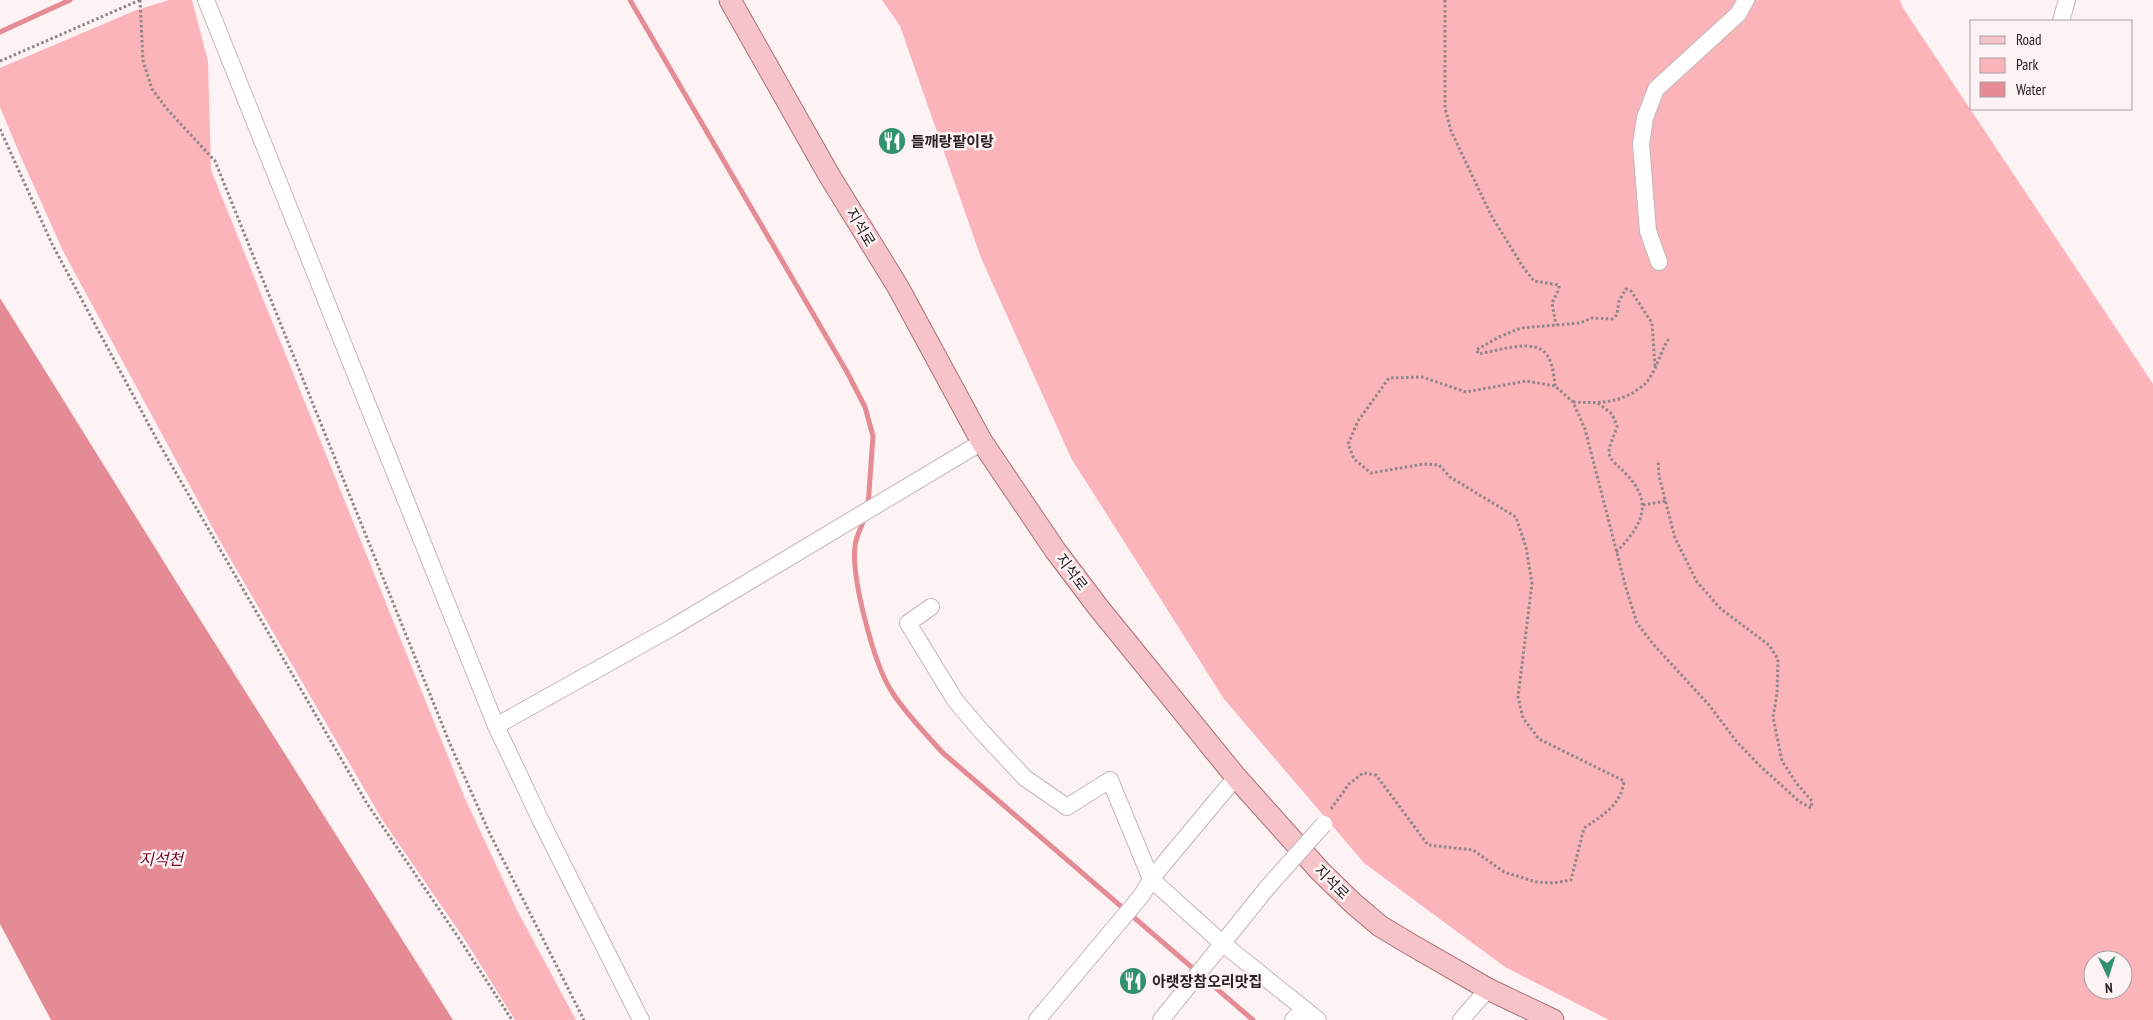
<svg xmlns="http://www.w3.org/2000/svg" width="2153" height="1020" font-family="'PT Sans Narrow','Noto Sans KR',sans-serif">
  <rect width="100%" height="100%" fill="#fef3f4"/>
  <g fill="#fcb4bb" fill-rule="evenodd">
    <path d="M169 0H192L208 61 211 170 464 796 517 910 576 1020H515L465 940 383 821 217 536 164 438 63 251 20 155 0 107V68L134 11Z"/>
    <path d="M882 0H1900L1903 8 2153 384V1020H1609L1505 967 1364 863 1224 699 1071 458 981 258 900 26ZM2093 960H2123V990H2093Z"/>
  </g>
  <path fill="#e48b95" d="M0 298 182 591 453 1020H51L0 924Z"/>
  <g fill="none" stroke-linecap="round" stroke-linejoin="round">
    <g stroke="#e48b95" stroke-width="5">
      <path d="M630 0 847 372 865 407 873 436 868 506"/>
      <path d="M0 32 70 0"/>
      <path d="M865 517C862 526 856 536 855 546 851 577 874 665 892 692 906 714 925 733 943 753L1253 1020"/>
    </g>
    <defs>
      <g id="minor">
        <path d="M206 0 496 726 541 821 641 1020"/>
        <path d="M2061 21 2067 0"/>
        <path d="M1659 262 1648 231 1646 206 1641 144 1645 118 1656 89 1738 14 1746 0"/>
        <path d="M931 607 908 623 955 700 982 732 1025 778 1067 807 1110 780 1151 879 1222 943 1318 1020"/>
        <path d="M496 726 673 627 982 442"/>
        <path d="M1037 1020 1142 895 1151 879 1236 777"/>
        <path d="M1161 1020 1267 888"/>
        <path d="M1293 1020 1305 1009"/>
        <path d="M1461 1020 1488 989"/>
      </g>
      <path id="major" d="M730 0 829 175 898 287 982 442 1055 550 1098 607 1236 777 1320 871 1354 904 1380 926 1410 944 1488 989 1553 1020"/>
    </defs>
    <use href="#minor" stroke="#c6b5b6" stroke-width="18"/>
    <use href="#major" stroke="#a97176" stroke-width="23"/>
    <g stroke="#8f8687" stroke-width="3" stroke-dasharray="2.5 2.5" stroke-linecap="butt">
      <path d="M140 0 143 61 152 89 166 108 215 161 450 744 489 832 584 1020"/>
      <path d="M1445 0V108L1451 131 1491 215 1523 267 1534 281 1559 285V289L1552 303 1556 325"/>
      <path d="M0 61 140 0"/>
      <path d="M0 129 52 244 157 440 366 802 460 940 512 1020"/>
      <path d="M1555 386C1554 376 1553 364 1547 355 1535 337 1497 351 1479 354L1476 350 1499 337 1521 328 1580 323 1592 318 1612 319 1617 315 1619 301 1626 289 1631 291 1652 323 1655 366"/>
      <path d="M1573 402C1595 403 1614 404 1634 392 1638 389 1643 386 1646 383 1657 370 1660 351 1670 337"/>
      <path d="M1598 403 1612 414 1617 426C1615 434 1609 445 1609 452 1609 459 1616 464 1620 468 1654 499 1646 522 1616 552"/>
      <path d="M1643 505 1666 501"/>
      <path d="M1331 809 1349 784 1363 773 1376 775 1428 845 1473 850 1504 872 1536 882 1554 883 1571 880 1584 828C1603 815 1621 805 1624 781L1539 739 1523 718 1518 697 1532 583 1526 547 1516 517 1450 477 1439 465 1424 464 1371 473 1354 459 1348 444 1358 421 1389 378 1422 377 1466 392 1526 381 1555 386 1573 402 1585 429 1626 588 1637 623 1653 644 1709 705 1737 742 1760 766 1800 802 1811 808 1812 801 1797 784 1782 761 1773 717 1777 694 1778 659 1769 645 1721 609 1697 582 1675 538 1659 476 1658 460"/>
    </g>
    <use href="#minor" stroke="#fff" stroke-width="16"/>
    <use href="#major" stroke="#f5c3c8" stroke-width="21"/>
    <defs>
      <path id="minor-bridge" d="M1267 888 1324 824"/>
    </defs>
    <use href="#minor-bridge" stroke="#c6b5b6" stroke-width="18" stroke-linecap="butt"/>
    <use href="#minor-bridge" stroke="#fff" stroke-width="16"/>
  </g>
  <defs>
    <symbol id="restaurant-disc" viewBox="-11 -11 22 22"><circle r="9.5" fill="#32926b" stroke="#fef3f4"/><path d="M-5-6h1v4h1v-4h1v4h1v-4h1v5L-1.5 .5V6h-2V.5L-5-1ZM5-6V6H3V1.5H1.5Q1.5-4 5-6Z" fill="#fff"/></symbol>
  </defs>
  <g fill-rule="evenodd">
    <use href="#restaurant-disc" x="876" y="125" width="32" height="32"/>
    <use href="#restaurant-disc" x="1117" y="965" width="32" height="32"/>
  </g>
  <g text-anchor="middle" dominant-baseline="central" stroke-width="5" stroke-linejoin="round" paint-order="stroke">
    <g font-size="15" font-weight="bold" fill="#282222" stroke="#fef3f4" text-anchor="start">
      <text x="911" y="141">들깨랑팥이랑</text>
      <text x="1152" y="981">아랫장참오리맛집</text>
    </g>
    <g font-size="15" fill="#282222" stroke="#fef3f4">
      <text transform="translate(861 227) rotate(59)">지석로</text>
      <text transform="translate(1072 572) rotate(53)">지석로</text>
      <text transform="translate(1332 882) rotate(45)">지석로</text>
    </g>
    <g font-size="16" font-style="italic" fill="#760929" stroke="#fef3f4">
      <text x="161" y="859">지석천</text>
    </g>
  </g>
  <rect x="1970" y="20" width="162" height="90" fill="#fef3f4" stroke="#a89fa0"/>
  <rect x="1980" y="36" width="25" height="8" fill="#f5c3c8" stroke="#a89fa0"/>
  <text x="2016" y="45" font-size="15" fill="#282222">Road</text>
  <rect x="1980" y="58" width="25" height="15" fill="#fcb4bb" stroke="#a89fa0"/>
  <text x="2016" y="70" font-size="15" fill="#282222">Park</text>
  <rect x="1980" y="82" width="25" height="15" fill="#e48b95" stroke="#a89fa0"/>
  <text x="2016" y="95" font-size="15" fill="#282222">Water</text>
  <g transform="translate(2108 975) rotate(176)"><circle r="24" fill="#fef3f4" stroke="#a89fa0"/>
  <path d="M0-4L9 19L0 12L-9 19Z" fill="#32926b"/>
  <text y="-8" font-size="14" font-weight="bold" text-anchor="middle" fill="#282222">N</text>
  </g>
</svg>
